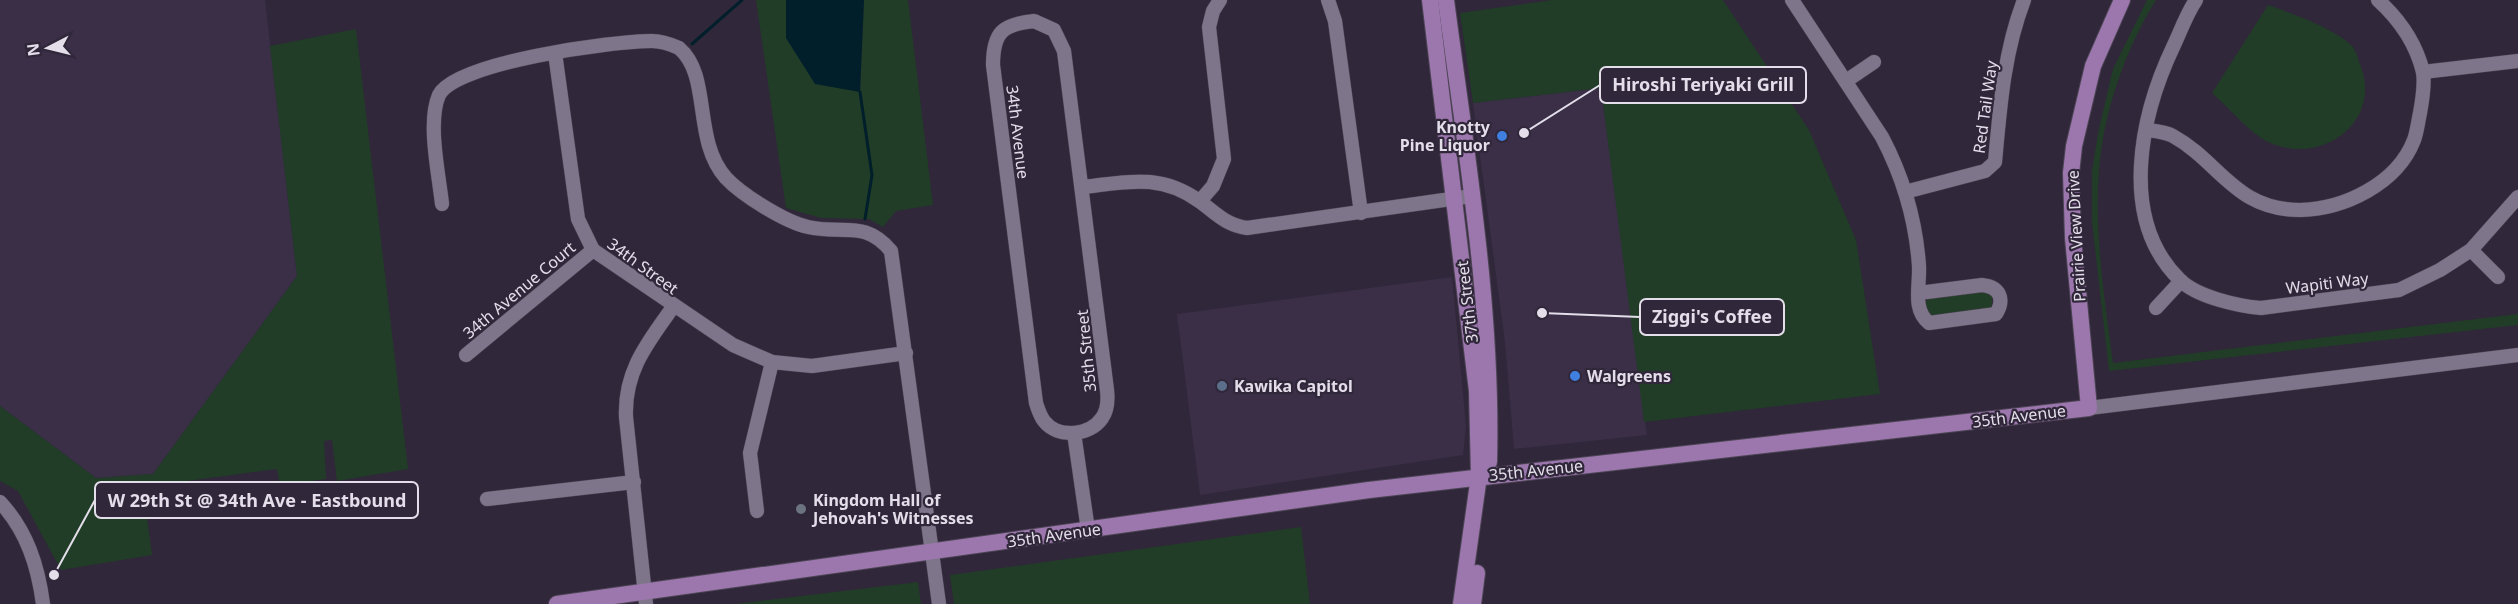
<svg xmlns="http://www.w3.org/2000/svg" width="2518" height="604" font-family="'Noto Sans',sans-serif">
  <rect width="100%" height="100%" fill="#30273a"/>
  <g fill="#3a2f47">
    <path d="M0 0H265L297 276 153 474 96 478 0 406Z"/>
    <path d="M1601 88 1647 435 1514 449 1505 342 1473 103Z"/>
    <path d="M1452 277 1466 426 1463 455 1200 495 1177 314Z"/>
  </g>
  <g fill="#213d27">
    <path d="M756 0H786V38L860 91 864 0H908L933 205 896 211 883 227 869 219 821 218 786 208Z"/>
    <path d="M1552 0H1723L1809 130 1856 240 1880 394 1644 422 1601 88 1473 103 1460 13Z"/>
    <path d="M2147 0H2156C2125 50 2103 113 2099 172 2094 234 2105 301 2113 363L2518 314V325L2109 371 2092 222V171L2098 133 2113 69Z"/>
    <path d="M2268 5C2291 13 2337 29 2353 47 2356 51 2358 59 2360 64 2384 123 2319 168 2266 141 2249 132 2227 106 2212 93Z"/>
    <path d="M356 29 408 469 337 481 332 440 324 441 326 479 280 485 277 469 143 487 152 555 61 570 18 491 0 481V406L96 478 153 474 297 276 270 46Z"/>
    <path d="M1983 291 1993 297 1991 308 1933 317 1926 314 1923 304 1931 297Z"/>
    <path d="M1301 527 1310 604H954L950 575Z"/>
    <path d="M918 582 921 604H735Z"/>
  </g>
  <path fill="#001f2b" d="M786 0H864L860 92 815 84 786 38Z"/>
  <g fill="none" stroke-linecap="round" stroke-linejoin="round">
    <g stroke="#001f2b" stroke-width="3">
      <path d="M692 44 742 0"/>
      <path d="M860 92 872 175 865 219"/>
    </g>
    <defs>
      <g id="minor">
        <path d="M1328 0 1335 21 1361 213"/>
        <path d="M1792 0 1882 137C1903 177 1916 222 1919 266 1920 287 1912 309 1929 323L1996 314C2005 299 2000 287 1982 285L1919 293"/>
        <path d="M2196 0C2187 13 2181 30 2174 45 2141 114 2117 219 2180 280 2197 297 2238 306 2261 308L2399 290 2440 270 2471 250 2518 197"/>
        <path d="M1034 21 1054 30 1064 51 1107 390C1108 399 1108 410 1102 418 1090 436 1058 439 1044 421 1040 416 1038 409 1036 403L993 65C993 32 1003 24 1034 21Z"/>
        <path d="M555 53 578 219 593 250 733 345 772 362 812 366 906 353"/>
        <path d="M2423 72 2518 61"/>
        <path d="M1846 81 1874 62"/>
        <path d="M2147 130C2155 131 2166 132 2173 136 2220 162 2235 210 2300 210 2344 209 2397 184 2414 140 2417 132 2418 122 2420 113 2422 102 2425 84 2423 72 2416 43 2400 20 2378 0"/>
        <path d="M1083 187C1127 182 1160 173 1199 201 1215 212 1225 225 1247 228L1472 196"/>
        <path d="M1905 192 1985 171 1995 162C2000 107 2004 52 2024 0"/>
        <path d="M1200 201 1213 186 1224 159 1209 27 1213 11 1220 0"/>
        <path d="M442 204C439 175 427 122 439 95 456 62 614 41 652 41 662 41 670 44 679 48 712 76 692 140 726 178 742 195 785 222 808 227 842 235 865 219 891 251L939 604"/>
        <path d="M2471 250 2498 277"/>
        <path d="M2156 308 2181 281"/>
        <path d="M466 355 593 250"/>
        <path d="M2089 408 2518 355"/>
        <path d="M1074 433 1088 530"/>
        <path d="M487 499 634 482"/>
        <path d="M0 502C27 531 38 566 43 604"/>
        <path d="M757 511 750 453 772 362"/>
        <path d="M646 604 626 417C624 371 648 342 673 307"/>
      </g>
      <g id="major">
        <path d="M1430 0 1477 391 1479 476 1461 604"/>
        <path d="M1446 0C1466 153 1493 307 1489 462"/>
        <path d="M557 604 1369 490 2089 408 2073 238 2071 173 2074 146 2093 66 2122 0"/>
        <path d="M1473 604 1477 573"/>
      </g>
    </defs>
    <use href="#minor" stroke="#4d4555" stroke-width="15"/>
    <use href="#major" stroke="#4d4555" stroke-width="18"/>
    <use href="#minor" stroke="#7f758b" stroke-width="14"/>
    <use href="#major" stroke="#9c77ae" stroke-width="16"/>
  </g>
  <g fill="#3f7fe0" stroke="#30273a" stroke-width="2">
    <circle cx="1502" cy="136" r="6"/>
    <circle cx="1575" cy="376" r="6"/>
  </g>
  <circle fill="#5c6f8a" stroke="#30273a" stroke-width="2" cx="1222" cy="386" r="6"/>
  <circle fill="#6b7280" stroke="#30273a" stroke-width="2" cx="801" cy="509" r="6"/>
  <g text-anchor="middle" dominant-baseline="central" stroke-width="4.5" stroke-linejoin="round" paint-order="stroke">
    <g font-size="16" fill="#e3deea" stroke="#30273a">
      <text transform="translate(1985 107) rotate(-82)">Red Tail Way</text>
      <text transform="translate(1018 132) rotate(83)">34th Avenue</text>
      <text transform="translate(2076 236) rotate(-93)">Prairie View Drive</text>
      <text transform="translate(643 266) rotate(36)">34th Street</text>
      <text transform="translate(2327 283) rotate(-7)">Wapiti Way</text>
      <text transform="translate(519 290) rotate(-40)">34th Avenue Court</text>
      <text transform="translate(1467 302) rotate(-97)">37th Street</text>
      <text transform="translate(1086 351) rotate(-96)">35th Street</text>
      <text transform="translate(2019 416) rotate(-7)">35th Avenue</text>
      <text transform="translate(1536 470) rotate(-6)">35th Avenue</text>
      <text transform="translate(1054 535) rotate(-8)">35th Avenue</text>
    </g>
    <g font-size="16" font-weight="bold" fill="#e3deea" stroke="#30273a" text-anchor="start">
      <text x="1490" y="127" text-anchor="end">Knotty<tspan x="1490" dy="18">Pine Liquor</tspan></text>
      <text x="1587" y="376">Walgreens</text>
      <text x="1234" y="386">Kawika Capitol</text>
      <text x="813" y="500">Kingdom Hall of<tspan x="813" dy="18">Jehovah's Witnesses</tspan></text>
    </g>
  </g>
  <path fill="none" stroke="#e3deea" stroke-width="2" d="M1524 133L1600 85M1542 313L1640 317M54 575L95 500"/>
  <g fill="#e3deea" stroke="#30273a" stroke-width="2">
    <circle cx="1524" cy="133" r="6"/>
    <circle cx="1542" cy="313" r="6"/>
    <circle cx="54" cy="575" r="6"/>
  </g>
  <g fill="#30273a" stroke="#e3deea" stroke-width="2">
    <rect x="1600" y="67" width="206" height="36" rx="6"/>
    <rect x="1640" y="299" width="144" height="36" rx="6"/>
    <rect x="95" y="482" width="323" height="36" rx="6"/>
  </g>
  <g font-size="18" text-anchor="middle" font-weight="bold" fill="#e3deea">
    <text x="1703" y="91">Hiroshi Teriyaki Grill</text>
    <text x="1712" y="323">Ziggi's Coffee</text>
    <text x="257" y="507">W 29th St @ 34th Ave - Eastbound</text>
  </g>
  <g transform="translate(48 48) rotate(263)" stroke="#30273a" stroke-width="4.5" paint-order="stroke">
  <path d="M0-4.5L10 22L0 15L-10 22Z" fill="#e3deea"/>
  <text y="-9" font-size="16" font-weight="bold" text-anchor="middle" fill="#e3deea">N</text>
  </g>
</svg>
